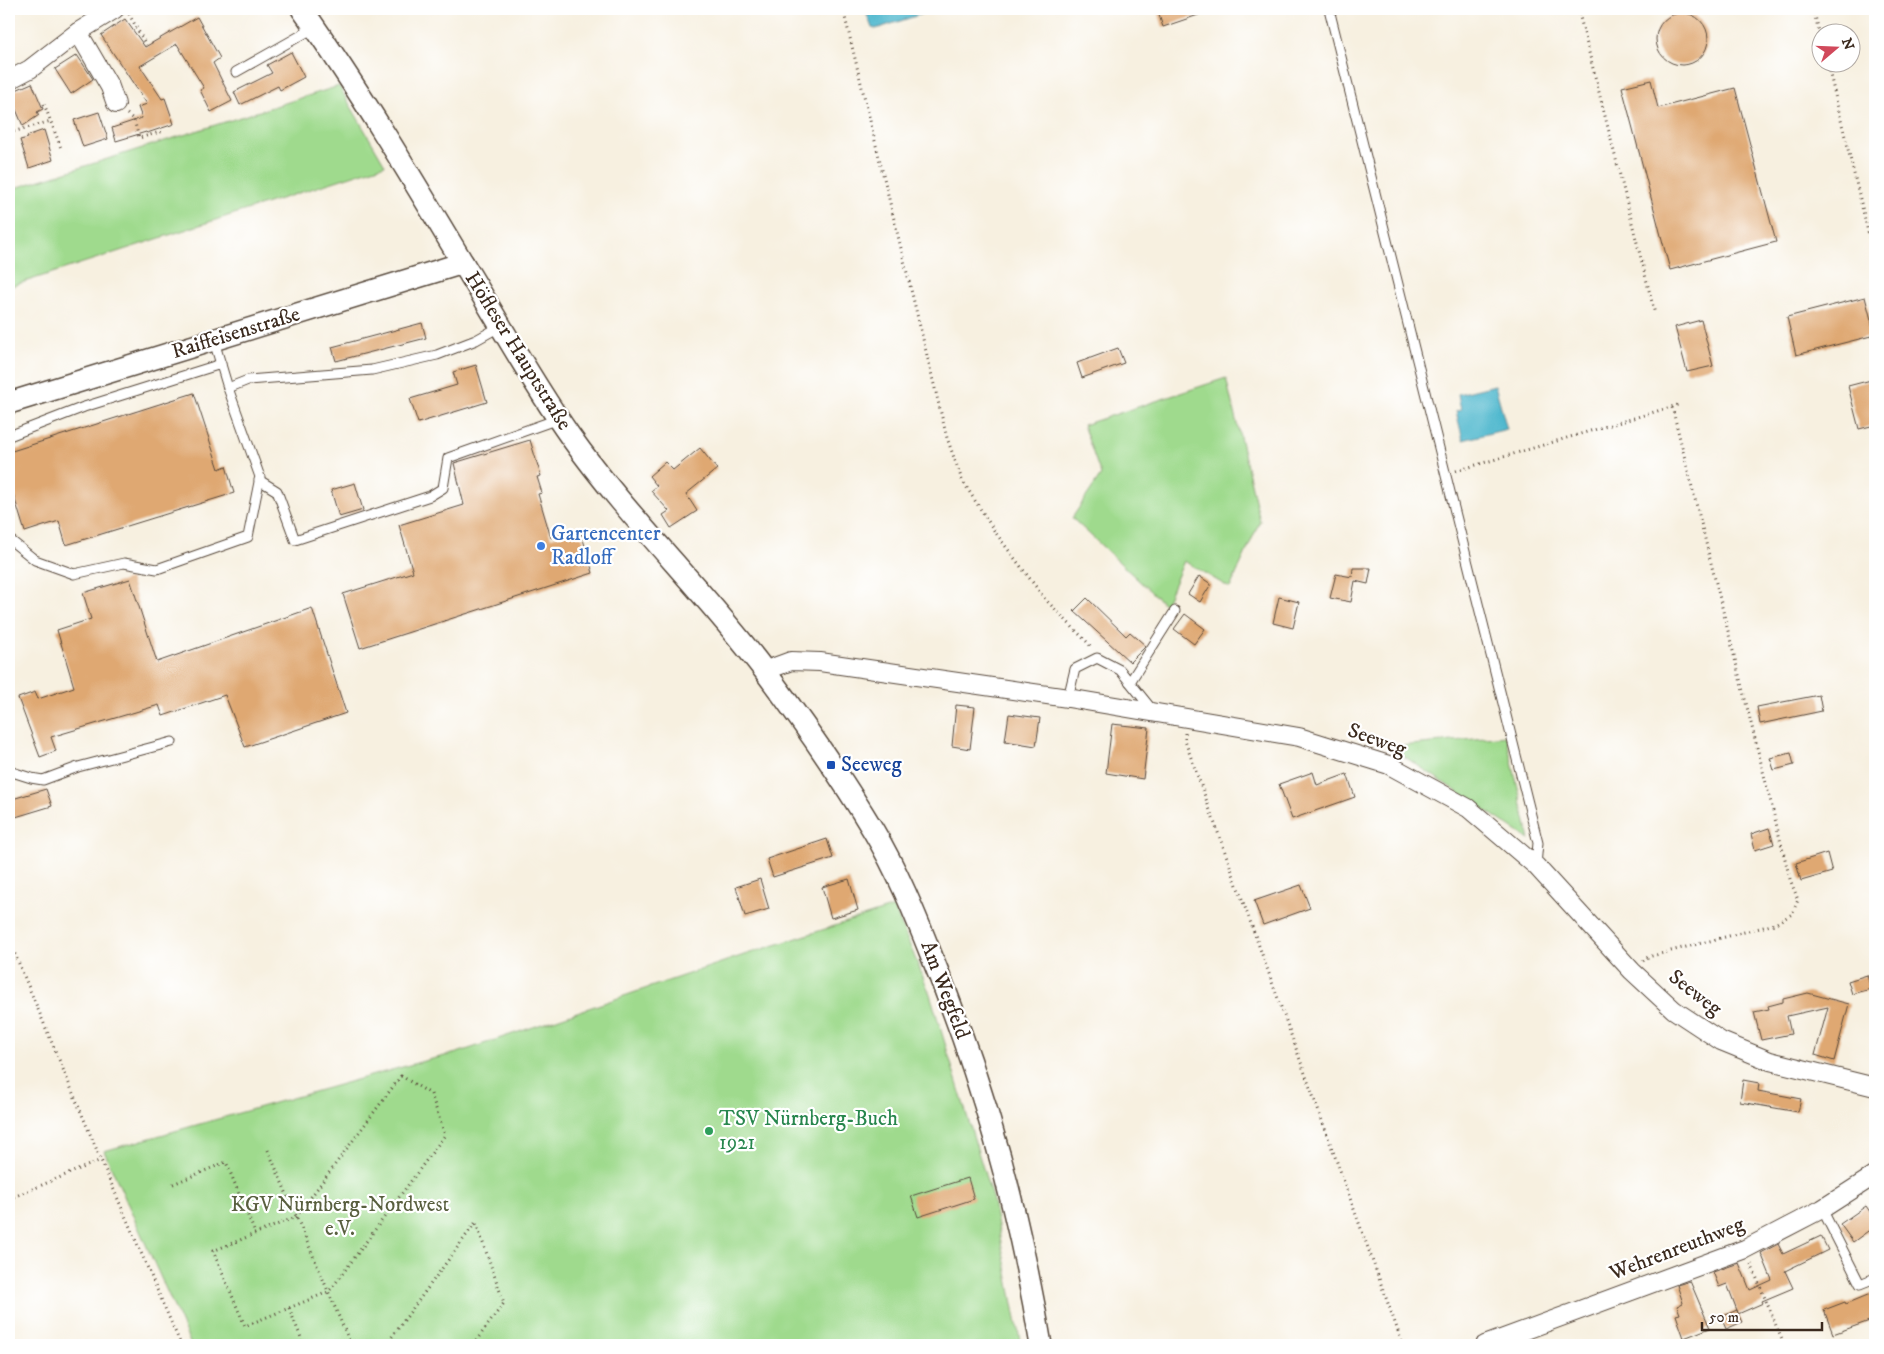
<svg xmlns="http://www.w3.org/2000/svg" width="1884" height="1354" font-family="'IM FELL DW Pica',serif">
  <rect width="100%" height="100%" fill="#fff"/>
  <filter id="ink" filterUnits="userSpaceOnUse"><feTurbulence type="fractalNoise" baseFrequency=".02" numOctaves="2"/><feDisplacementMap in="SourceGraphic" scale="10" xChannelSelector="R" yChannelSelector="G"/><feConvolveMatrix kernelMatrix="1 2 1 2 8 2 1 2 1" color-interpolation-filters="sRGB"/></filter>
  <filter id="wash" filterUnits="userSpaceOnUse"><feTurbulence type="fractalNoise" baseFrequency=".0096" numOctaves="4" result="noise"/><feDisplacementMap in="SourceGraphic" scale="20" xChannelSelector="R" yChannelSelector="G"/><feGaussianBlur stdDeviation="1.12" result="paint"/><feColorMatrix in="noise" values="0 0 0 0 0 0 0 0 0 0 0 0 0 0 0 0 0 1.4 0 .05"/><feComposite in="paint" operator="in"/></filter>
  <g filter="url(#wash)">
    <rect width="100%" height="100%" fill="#f7f0e0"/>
    <g fill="#9fda8d" stroke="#6d8256">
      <path d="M339 86 385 165 9 287V190Z"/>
      <path d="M1226 378 1260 521 1230 588 1184 561 1165 605 1072 518 1101 475 1083 425Z"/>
      <path d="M1506 736 1530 840 1390 747Z"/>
      <path d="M894 907 930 994 993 1201 1021 1345H191L104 1151 420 1062 457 1053 744 955Z"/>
    </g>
    <g fill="#50b8ce" stroke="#467176">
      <path d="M868 9H937L876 29 872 28 866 12Z"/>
      <path d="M1495 385 1507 429 1463 440 1456 411 1461 410 1458 394Z"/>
    </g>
    <g id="blocks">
      <g fill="#dfa872">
        <path d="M1157 9H1209L1210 11 1163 27Z"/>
        <circle cx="1682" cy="39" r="26"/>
        <path d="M197 17 220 58 213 63 232 101 211 112 200 90 204 88 177 44 140 66 162 99 165 98 174 124 147 133 146 132 116 141 112 128 142 118 138 107 147 104 101 35 125 19 145 47Z"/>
        <path d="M291 52 304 77 280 90 278 86 240 105 234 92 272 73 267 65Z"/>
        <path d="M77 55 93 79 71 94 55 69Z"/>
        <path d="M1651 80 1658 108 1735 88 1776 242 1670 270 1622 87Z"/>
        <path d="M32 83 43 109 37 112 39 115 23 126 9 93Z"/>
        <path d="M99 112 108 139 83 147 74 120Z"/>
        <path d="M44 130 53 160 29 168 20 140 28 138 27 136Z"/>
        <path d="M1865 297 1875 335 1796 355 1787 317Z"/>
        <path d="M1701 320 1713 366 1687 372 1675 327Z"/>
        <path d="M422 323 426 338 336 361 332 347Z"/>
        <path d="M1118 348 1124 363 1082 378 1077 363Z"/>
        <path d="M476 365 487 402 418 423 410 399 457 385 453 372Z"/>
        <path d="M1875 379V425L1859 429 1848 386Z"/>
        <path d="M194 393 219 469 226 466 234 493 66 545 59 521 25 532 9 480V452Z"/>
        <path d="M530 440 541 476 537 477 542 493 538 494 551 538 580 529 593 573 360 648 343 594 413 572 399 525 464 505 454 463Z"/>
        <path d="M700 448 717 469 686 494 697 511 671 528 663 515 669 511 651 491 657 486 649 476 665 462 673 470Z"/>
        <path d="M355 483 363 510 339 517 331 490Z"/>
        <path d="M1353 568H1371L1368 584 1355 581 1351 602 1330 598 1336 574 1352 577Z"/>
        <path d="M1199 576 1211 584 1200 602 1188 594Z"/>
        <path d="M130 579 157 662 312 608 346 713 245 747 225 695 163 716 159 705 51 737 56 751 40 757 18 698 35 692 38 699 74 687 57 630 91 619 83 593Z"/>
        <path d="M1279 597 1299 602 1293 628 1273 623Z"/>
        <path d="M1087 598 1126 636 1130 632 1146 646 1130 662 1074 611Z"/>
        <path d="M1185 614 1205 629 1194 644 1174 629Z"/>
        <path d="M1819 695 1822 711 1760 724 1757 707Z"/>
        <path d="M956 705 975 707 970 749 952 746Z"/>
        <path d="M1009 714 1040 718 1036 746 1005 741Z"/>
        <path d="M1112 724 1149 728 1143 779 1106 773Z"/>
        <path d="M1791 753 1794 765 1774 770 1770 758Z"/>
        <path d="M1313 772 1317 785 1347 774 1355 797 1292 819 1279 784Z"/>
        <path d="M46 789 52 806 9 819V800Z"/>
        <path d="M1769 828 1774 844 1755 850 1751 834Z"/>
        <path d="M827 839 833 858 773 877 767 859Z"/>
        <path d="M1827 853 1832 872 1801 881 1796 863Z"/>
        <path d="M760 879 769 909 745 916 736 887Z"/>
        <path d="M849 879 858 910 831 918 822 887Z"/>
        <path d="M1301 885 1310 908 1263 925 1254 901Z"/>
        <path d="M1867 975 1871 989 1852 994 1848 981Z"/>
        <path d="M1808 993 1849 1004 1834 1061 1815 1055 1828 1007 1787 1016 1791 1034 1761 1040 1754 1012 1769 1009 1768 1006 1783 1002V999Z"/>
        <path d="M1743 1080 1759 1083 1758 1091 1801 1099 1798 1112 1740 1102Z"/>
        <path d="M968 1178 974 1199 918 1217 911 1196Z"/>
        <path d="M1866 1206 1875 1219V1226L1853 1242 1840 1224Z"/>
        <path d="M1821 1236 1828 1250 1785 1271 1793 1288 1762 1301 1763 1303 1738 1314 1742 1322 1726 1329 1721 1317 1737 1310 1738 1313 1727 1284 1719 1287 1713 1272 1739 1263 1750 1290 1772 1280 1761 1253 1778 1244 1783 1254Z"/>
        <path d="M1690 1281 1710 1328 1684 1338 1676 1315 1680 1314 1677 1306 1683 1303 1677 1285Z"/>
        <path d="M1875 1292V1319L1833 1334 1824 1310 1845 1302 1846 1304Z"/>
      </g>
    </g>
  </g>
  <g filter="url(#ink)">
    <use href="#blocks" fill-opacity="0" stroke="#57483b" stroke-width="1"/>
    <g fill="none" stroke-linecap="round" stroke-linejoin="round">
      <defs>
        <g id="service">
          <path d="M1329 9 1538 843 1536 865"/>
          <path d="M236 72 314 28"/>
          <path d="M228 388 248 380 372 370 437 355 476 340 501 326"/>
          <path d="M9 436 84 407 221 364"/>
          <path d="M259 480 277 491 295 540 430 496 443 488 448 458 558 419"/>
          <path d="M9 539 35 560 74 574 124 563 157 569 248 537 260 477 228 388 214 341"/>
          <path d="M1130 682 1175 611"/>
          <path d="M1068 698 1075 669 1097 658 1120 670 1154 712"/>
          <path d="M9 771 31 778 43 780 78 767 172 742"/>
          <path d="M1822 1209 1860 1284 1875 1278"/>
        </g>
        <g id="minor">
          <path d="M78 32 110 87 116 104"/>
          <path d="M9 80 30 69 78 32 115 9"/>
          <path d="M764 671 791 661 820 662 1068 698 1299 737 1389 765 1468 808 1536 866 1632 971 1674 1010 1721 1041 1770 1061 1875 1087"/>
          <path d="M1485 1345 1745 1249 1822 1209 1875 1175"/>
        </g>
        <g id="tertiary">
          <path d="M302 9C360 91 412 178 464 265 499 322 531 381 570 436 629 519 703 589 764 670 802 721 840 775 873 830 897 870 915 914 932 957 983 1081 1019 1212 1041 1345"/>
          <path d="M9 403 463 263"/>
        </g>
      </defs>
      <use href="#service" stroke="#57483b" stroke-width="11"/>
      <use href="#minor" stroke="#57483b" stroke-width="20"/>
      <use href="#tertiary" stroke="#57483b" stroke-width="24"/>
      <g stroke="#57483b" stroke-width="3" stroke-dasharray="1 4" stroke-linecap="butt">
        <path d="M843 9 947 438 962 480 995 532 1045 599 1089 644 1092 649"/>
        <path d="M1578 9 1655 314"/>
        <path d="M1813 9 1822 42"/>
        <path d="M129 14 146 45"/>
        <path d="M1827 62 1875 261"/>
        <path d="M44 104 61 148"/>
        <path d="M127 114 134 120 139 138 164 131"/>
        <path d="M9 133 51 121"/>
        <path d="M1456 471 1681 404"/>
        <path d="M1185 733V741L1403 1345"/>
        <path d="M9 940 101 1160 181 1345"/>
        <path d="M1643 961 1648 957 1775 924 1792 914 1798 900 1790 879 1672 407"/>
        <path d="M401 1076 431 1094 445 1135 332 1288 328 1292 245 1326 213 1251 296 1217Z"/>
        <path d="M268 1150 351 1345"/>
        <path d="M173 1184 226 1162 255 1233"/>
        <path d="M9 1199 101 1160"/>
        <path d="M1751 1264 1784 1345"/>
        <path d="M289 1308 304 1345"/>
        <path d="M386 1345 476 1222"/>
        <path d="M473 1345 504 1303 476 1223"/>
      </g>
      <use href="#service" stroke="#fff" stroke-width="9"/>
      <use href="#minor" stroke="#fff" stroke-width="18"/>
      <use href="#tertiary" stroke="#fff" stroke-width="21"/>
    </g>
  </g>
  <circle fill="#3f7fe0" stroke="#fff" stroke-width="2" cx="541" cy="546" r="5"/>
  <rect fill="#1a4fb4" stroke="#fff" stroke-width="2" x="826" y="760" width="10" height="10" rx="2.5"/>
  <circle fill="#2e9e5b" stroke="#fff" stroke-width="2" cx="709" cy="1131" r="5"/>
  <g text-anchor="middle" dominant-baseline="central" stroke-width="4.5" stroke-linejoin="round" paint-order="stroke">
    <g font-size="21" fill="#3b2a1e" stroke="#fff">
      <text transform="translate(236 333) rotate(-17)">Raiffeisenstraße</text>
      <text transform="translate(518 351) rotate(58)">Höfleser Hauptstraße</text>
      <text transform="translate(1377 740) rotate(20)">Seeweg</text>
      <text transform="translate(945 990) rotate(69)">Am Wegfeld</text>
      <text transform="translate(1695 993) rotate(38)">Seeweg</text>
      <text transform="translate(1677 1249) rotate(-21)">Wehrenreuthweg</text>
    </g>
    <g font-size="21" fill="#366cbe" stroke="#fff" text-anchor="start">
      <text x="551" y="534">Gartencenter<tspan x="551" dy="24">Radloff</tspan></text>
    </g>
    <g font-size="21" fill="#164399" stroke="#fff" text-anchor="start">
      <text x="841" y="765">Seeweg</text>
    </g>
    <g font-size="21" fill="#27864d" stroke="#fff" text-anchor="start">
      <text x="719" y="1119">TSV Nürnberg-Buch<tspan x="719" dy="24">1921</tspan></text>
    </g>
    <g font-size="21" fill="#595f3f" stroke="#fff">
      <text x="340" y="1205">KGV Nürnberg-Nordwest<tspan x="340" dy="24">e.V.</tspan></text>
    </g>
  </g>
  <rect width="1884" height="1354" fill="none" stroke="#fff" stroke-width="30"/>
  <g transform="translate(1836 48) rotate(71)"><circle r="24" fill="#ffffff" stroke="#b1aaa5"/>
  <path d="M0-4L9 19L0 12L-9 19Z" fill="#d1495b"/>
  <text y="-8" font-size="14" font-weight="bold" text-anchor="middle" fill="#3b2a1e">N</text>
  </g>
  <path d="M1702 1322v8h120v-8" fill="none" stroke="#3b2a1e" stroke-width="2.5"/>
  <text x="1709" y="1322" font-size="15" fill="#3b2a1e" stroke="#ffffff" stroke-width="4" paint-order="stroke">50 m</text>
</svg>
